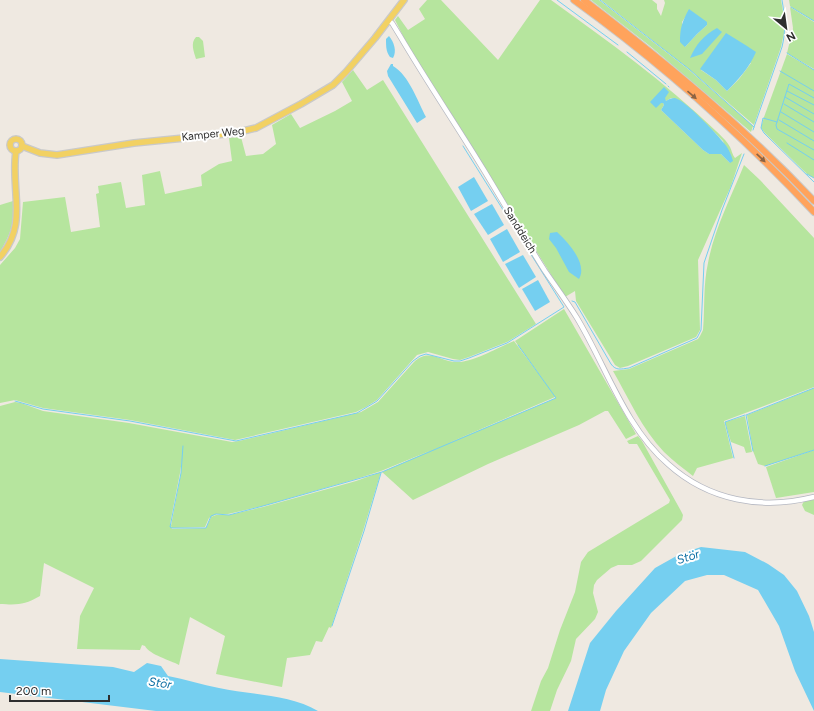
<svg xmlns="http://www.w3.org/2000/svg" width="814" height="711" font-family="Figtree,sans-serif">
  <rect width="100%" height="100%" fill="#efe9e1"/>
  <g fill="#b6e59e" fill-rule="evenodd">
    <path d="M427 0H441L498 60 540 0H551C608 41 665 82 716 131 720 135 727 141 730 147 732 151 732 154 735 158L742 153 731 186 698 260 700 330 696 337 628 366 620 368 615 365 576 301 575 291 565 297 408 46 395 20 398 16 408 30 425 19 419 9ZM664 98 666 101 671 98 680 101 701 119 723 141 730 163 721 154H709L703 150 661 110 664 105 663 103H661Z"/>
    <path d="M591 0H599L688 69 753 126 751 132 650 46Z"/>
    <path d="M601 0H652L657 4V9L661 16 665 3 664 0H781L785 23 784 33 781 47 754 125 689 69ZM690 10 707 25 697 34 685 47 682 22ZM710 57 751 63 739 79 727 91 716 80 701 70Z"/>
    <path d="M789 0H814V21L790 6Z"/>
    <path d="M790 7 814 22V69L787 53 793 28Z"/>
    <path d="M196 37H199L203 41 205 57 196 59C194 52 190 43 196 37Z"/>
    <path d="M787 54 814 70V178L807 174 765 133 761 128 764 117Z"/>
    <path d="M353 70 367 90 383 80 536 324 507 342 469 357 460 360 453 359 428 352 417 355 377 400 366 407 356 412 235 440 130 420 43 408 15 400 0 403V265L15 248 20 239 23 202 65 197 71 232 100 227 96 194 99 193 98 186 121 182 126 208 145 205 142 175 160 171 165 194 202 186 201 175 219 164 232 161 229 138 241 137 246 156 263 154 276 144 272 125 291 114 300 128 335 111 352 101 342 82Z"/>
    <path d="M744 165 760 180 814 238V387L724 421 733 458 697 468 693 476C684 469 673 461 664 452 642 429 629 399 613 371L629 369 698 339 700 336 703 330C705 308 703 285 708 263 714 230 731 197 744 165Z"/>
    <path d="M13 201C14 224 12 231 0 252V205Z"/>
    <path d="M564 309 636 434 626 439 608 411H605L579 425 488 464 413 500 382 472 432 450 381 471 356 479 263 506 228 514H216L209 518 205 527 172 528 171 526 181 473 182 460 180 473 170 524 172 529 206 528 211 517 216 515H229L263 507 356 481 381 472 363 531 331 628 329 627 322 642 316 641 310 655 287 658 282 687 216 674 225 636 190 617 179 665C170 660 150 655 145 646L142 645 140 650 77 649 80 616 94 588 44 563 40 596C24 605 18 605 0 604V406L15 402 21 403 43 411 129 423 232 442 239 441 361 412 378 402 414 362C430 347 441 363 458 362 473 362 499 347 514 341L547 385 515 341ZM555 397 556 398 444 445Z"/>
    <path d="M814 388V450L765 466 758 464 753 451 747 415Z"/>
    <path d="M745 416 752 452 746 453 744 447 731 442 725 422Z"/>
    <path d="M638 436 642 441 681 511 683 515 682 520 641 561 632 565H618L611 568 597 580 594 585 593 593 598 612 595 619 576 639 571 661 557 690 550 711H531L541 681 548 668 560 630 575 592 581 562 588 552 669 503 670 500 637 444H629L627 441Z"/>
    <path d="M814 450V492L776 498 766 467Z"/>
    <path d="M814 499V515L805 511 802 505 804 501Z"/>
  </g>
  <g fill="#75cff0">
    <path d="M689 9 707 22V25L697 34 685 47 680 42C680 28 682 22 689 9Z"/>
    <path d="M717 28 722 32 702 54 690 58C696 44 704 35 717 28Z"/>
    <path d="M726 33 747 46 756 52C749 68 739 79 727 91L716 80 700 69Z"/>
    <path d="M389 36C394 42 397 51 393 58L390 57C386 52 386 46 386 39Z"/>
    <path d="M391 64H393V66C409 75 418 102 426 117L417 123 388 76 387 71Z"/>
    <path d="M664 87 669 92 665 98 666 101C669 99 671 98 675 98 686 101 715 132 723 142 728 147 731 154 733 161L730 163 721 154H709L703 150 661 110 664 105 663 103H661L656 108 650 102Z"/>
    <path d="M474 177 488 201 471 211 458 187Z"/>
    <path d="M492 204 504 225 488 235 474 214Z"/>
    <path d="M507 229 520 252 503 262 490 239Z"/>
    <path d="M557 232C568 242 588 264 579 279L569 272 556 248 549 239 550 233Z"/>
    <path d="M523 255 536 277 519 288 505 264Z"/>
    <path d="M538 280 550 302 535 311 522 289Z"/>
    <path d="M701 547 745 552 768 564 784 575 797 591 809 616 814 632V711L795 671 779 626 758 590 724 575H707L685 581 651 613 624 651 606 690 600 711H568L590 643 616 611 655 568 680 554Z"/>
    <path d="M0 659 113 667 134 672 147 663 161 666 168 676C185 679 202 685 219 688 251 695 290 694 318 711H156L0 692Z"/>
  </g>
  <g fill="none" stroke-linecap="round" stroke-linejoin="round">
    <g stroke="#75cff0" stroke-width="1">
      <path d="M557 0 618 45"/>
      <path d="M600 0 689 69 754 127"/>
      <path d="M791 7 814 21"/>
      <path d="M627 52 666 84"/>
      <path d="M787 53 814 70"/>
      <path d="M780 71 814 91"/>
      <path d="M668 86 669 87"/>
      <path d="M787 91 814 105"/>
      <path d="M785 97 814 114"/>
      <path d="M814 98 789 84 776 125 777 129 814 150"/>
      <path d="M784 104 814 122"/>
      <path d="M781 112 814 132"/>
      <path d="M779 120 814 141"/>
      <path d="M777 122 763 118 761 128 764 133 814 182"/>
      <path d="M753 130 782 47C786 31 785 17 782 0"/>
      <path d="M787 143 814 160"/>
      <path d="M807 174 814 178"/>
      <path d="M572 301 575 302 611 364C616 371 621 369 629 368L697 338 701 330 704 263 722 210 744 154"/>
      <path d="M15 401 43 409 130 421 236 441 357 413 377 401 413 361 420 356 426 354 454 361H460L469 358 507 343 564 307 463 146"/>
      <path d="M183 446 181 473 170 527 172 528H206L211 516 216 514 229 515 263 506 382 472 556 398 518 345"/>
      <path d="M753 451 746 415 814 388"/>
      <path d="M734 458 725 422 745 415"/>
      <path d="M765 466 814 450"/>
      <path d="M332 626 364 531 381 473"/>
    </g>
    <defs>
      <path id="minor" d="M389 21 392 23 400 36C427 82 457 126 485 172 505 205 524 238 545 271 556 287 567 302 577 318 606 366 625 427 668 464 709 501 762 510 814 497"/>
      <g id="major">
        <circle cx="16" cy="145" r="6"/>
        <path d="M22 146 40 153 57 155 134 143 235 133 256 128 301 104 333 85 346 72 375 38 404 0"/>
        <path d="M0 257C29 224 10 189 16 151"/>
      </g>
      <g id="highway">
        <path d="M574 0C660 62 741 134 814 212"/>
        <path d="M584 0C665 62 744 127 814 201"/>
      </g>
    </defs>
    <use href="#minor" stroke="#b4b7c1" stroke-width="6"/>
    <use href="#major" stroke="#c9c9c9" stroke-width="8"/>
    <use href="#highway" stroke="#c9c9c9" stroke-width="8"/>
    <use href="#minor" stroke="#fff" stroke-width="4.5"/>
    <use href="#major" stroke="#f2d163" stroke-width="5.5"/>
    <use href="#highway" stroke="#ffa35c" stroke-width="6"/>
  </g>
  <defs><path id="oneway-solid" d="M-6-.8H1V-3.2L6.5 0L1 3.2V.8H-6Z"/></defs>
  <g fill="#8c6343">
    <use href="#oneway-solid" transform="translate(692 95) rotate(41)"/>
    <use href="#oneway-solid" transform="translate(761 158) rotate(43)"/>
  </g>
  <g text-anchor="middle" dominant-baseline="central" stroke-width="4" stroke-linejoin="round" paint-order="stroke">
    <g font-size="11" fill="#2e2e2e" stroke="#fff">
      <text transform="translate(213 134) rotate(-6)">Kamper Weg</text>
      <text transform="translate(520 230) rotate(58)">Sanddeich</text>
    </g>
    <g font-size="12" font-style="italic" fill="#0d6fa3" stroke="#fff">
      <text transform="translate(688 557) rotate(-18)">Stör</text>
      <text transform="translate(160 683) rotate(9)">Stör</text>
    </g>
  </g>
  <g transform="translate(786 28) rotate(151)" stroke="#ffffff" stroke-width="3" paint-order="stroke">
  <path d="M0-3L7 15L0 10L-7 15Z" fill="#2e2e2e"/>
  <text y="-6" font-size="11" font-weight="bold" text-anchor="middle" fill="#2e2e2e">N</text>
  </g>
  <path d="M10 695v6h99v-6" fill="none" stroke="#2e2e2e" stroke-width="2"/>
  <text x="16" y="695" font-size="12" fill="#2e2e2e" stroke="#ffffff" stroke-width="3" paint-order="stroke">200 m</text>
</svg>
